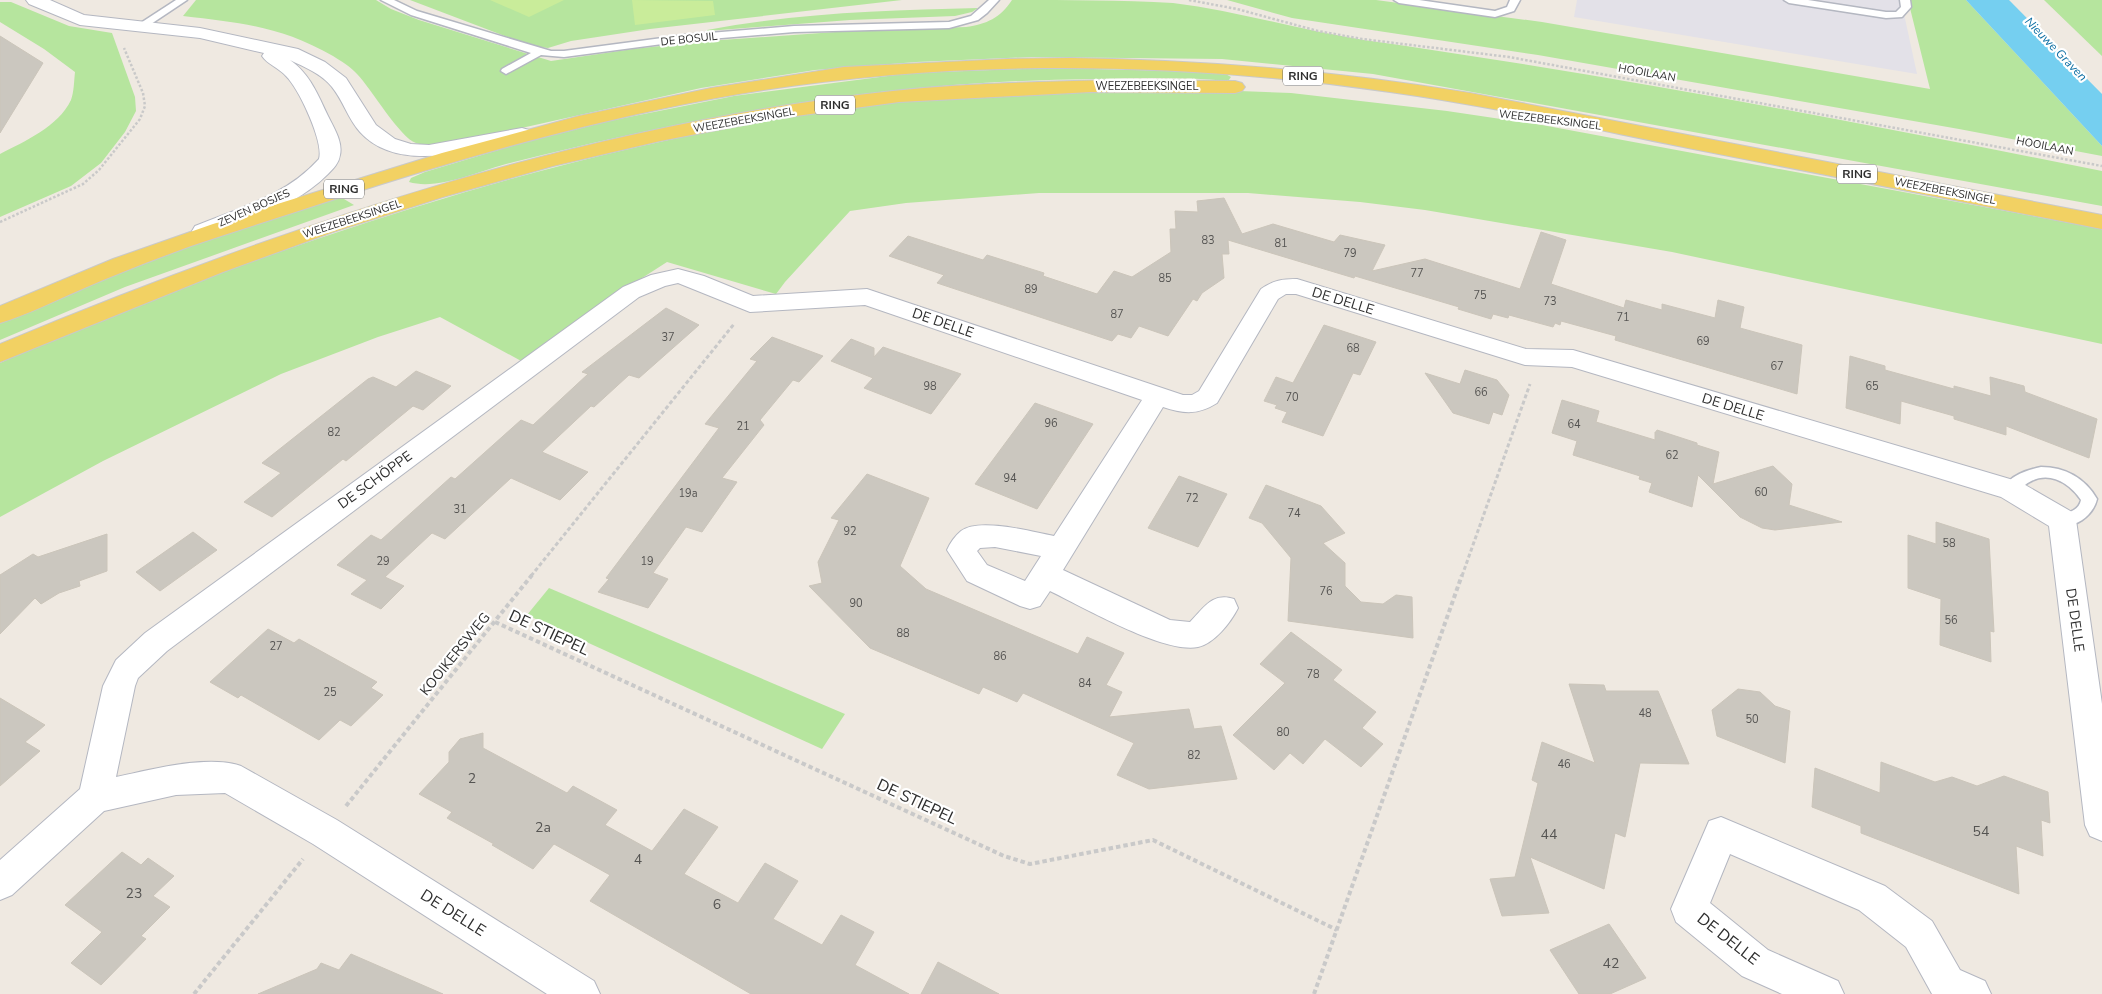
<svg xmlns="http://www.w3.org/2000/svg" width="2102" height="994" font-family="'Nunito Sans',sans-serif">
  <rect width="100%" height="100%" fill="#efe9e1"/>
  <path fill="#e3e1e8" d="M1577 0H1901L1917 74 1574 17Z"/>
  <g fill="#b6e59e">
    <path d="M196 0H376L391 9 419 20 551 61 633 49 707 41 849 31 966 27C987 24 1000 18 1012 0 1065 0 1120 0 1173 3 1237 11 1300 30 1364 40 1611 75 1857 122 2102 171V206L1373 74 1222 59 1032 57 916 62 815 70 701 88 458 142C445 142 428 147 416 143 400 138 371 88 357 74 351 67 341 61 333 56 280 26 241 23 183 16Z"/>
    <path d="M410 0H902L650 29 571 41 548 48 531 46Z"/>
    <path d="M1227 0H1376L1542 22 1930 89 1908 0H1966L2102 146V156L1959 129 1538 55 1292 18Z"/>
    <path d="M2044 0H2102V56Z"/>
    <path d="M0 2H11L69 26 112 33 135 97 136 111 125 132 101 163 71 186 0 217V154C25 141 58 127 71 100 74 92 74 81 75 72L44 49 0 22Z"/>
    <path d="M978 8 972 12 955 16 850 20 707 31V30C796 13 887 10 978 8Z"/>
    <path d="M1049 68 1222 72 1231 77 1228 81C1184 77 1139 78 1095 79 974 80 852 92 734 114 660 127 587 144 514 162 483 169 439 191 409 182L411 178 425 172 522 143 609 121 734 96 911 73Z"/>
    <path d="M1213 90 1291 93 1447 111 1542 125 2102 229V344L1672 252 1425 210 1360 202 1248 193H1039L906 203 850 211 785 282 776 294 667 262 614 296 523 362 440 317 378 337 281 374 103 461 0 517V363C104 313 213 274 323 237 525 169 735 115 949 97 1036 90 1125 91 1213 90Z"/>
    <path d="M339 196 354 205 125 287 0 340V323L91 283 187 247Z"/>
    <path d="M549 588 845 714 822 749 527 615Z"/>
  </g>
  <g fill="#c9ec9a">
    <path d="M490 0H564L529 17Z"/>
    <path d="M632 0 713 1 715 15 635 25Z"/>
  </g>
  <path fill="#75cff0" d="M1966 0H2009L2102 94V146Z"/>
  <g fill="#cbc7bf" stroke="#cbc5ba">
    <path d="M0 36 43 63 0 133Z"/>
    <path d="M1224 198 1242 234 1273 224 1334 242 1340 235 1385 245 1372 271 1425 259 1520 289 1541 232 1566 240 1551 284 1624 308 1626 300 1662 310V304L1715 318 1718 300 1744 307 1740 328 1802 345 1797 394 1615 340 1616 336 1561 321 1560 325 1555 323 1553 327 1509 315 1508 318 1493 314 1491 319 1458 309 1459 307 1355 276 1354 278 1228 240 1229 254H1222L1224 278 1202 293 1197 301 1193 299 1168 336 1139 326 1131 338 1118 334 1112 341 937 283 944 275 889 256 908 236 983 260 987 255 1044 273 1043 276 1097 294 1114 271 1132 277 1171 252 1170 229H1176L1175 211 1198 212 1197 201Z"/>
    <path d="M666 308 699 325 639 378 629 375 594 407 591 406 542 452 588 472 560 500 511 478 445 539 432 533 385 577 404 586 381 609 351 594 367 580 337 565 371 535 381 540 451 477 455 479 521 420 533 425 588 374 582 372Z"/>
    <path d="M1324 325 1376 342 1360 375 1353 373 1323 436 1282 422 1287 412 1275 408 1277 405 1264 401 1276 377 1293 383Z"/>
    <path d="M772 337 823 356 799 382 793 380 760 420 764 425 722 478 737 482 702 532 686 527 653 573 668 579 648 608 598 592 609 579 606 578 719 428 705 424 757 361 750 359Z"/>
    <path d="M851 339 874 348V357L883 347 961 374 931 414 864 388 873 378 831 361Z"/>
    <path d="M1850 356 1885 366V370L1954 389V386L1991 396 1990 377 2024 386 2025 392 2097 419 2089 458 2006 426V435L1954 419V416L1901 401 1900 424 1846 408Z"/>
    <path d="M1465 370 1497 380 1509 395 1502 415 1493 412 1489 424 1453 413 1425 373 1460 384Z"/>
    <path d="M416 371 451 386 423 410 413 406 346 461 343 459 272 517 244 502 281 473 262 463 368 379 373 377 396 387Z"/>
    <path d="M1562 400 1599 411 1596 422 1655 440V432H1656L1657 430 1697 443V445L1719 452 1713 484 1773 466 1792 484 1789 505 1842 522 1775 530 1762 528 1740 517 1698 475 1692 507 1649 492 1652 483 1639 479 1640 476 1573 455 1577 441 1552 433Z"/>
    <path d="M1035 403 1093 424 1037 509 975 484Z"/>
    <path d="M867 474 929 498 900 566 926 589 1078 654 1087 637 1124 653 1106 685 1122 692 1109 717 1189 709 1194 729 1221 726 1237 779 1149 789 1117 775 1134 743 1023 693 1017 702 983 687 979 694 870 648 809 586 822 583 818 562 839 520 831 518Z"/>
    <path d="M1179 476 1227 494 1198 547 1148 528Z"/>
    <path d="M1266 485 1321 506 1345 533 1323 543 1345 563V586L1361 602 1383 604 1396 595 1412 597 1413 638 1288 621 1291 558 1262 523 1249 518Z"/>
    <path d="M1936 522 1989 539 1994 632 1990 631 1991 662 1940 645 1941 599 1908 588V535L1936 544Z"/>
    <path d="M193 532 217 550 160 591 136 572Z"/>
    <path d="M107 534V571L79 581 80 586 59 593 41 604 35 598 0 634V575L33 554 38 557Z"/>
    <path d="M268 629 294 643 299 639 377 682 371 688 383 695 351 726 340 720 319 740 241 695 238 698 210 682Z"/>
    <path d="M1291 632 1342 670 1333 680 1376 712 1362 728 1383 744 1361 767 1325 739 1303 764 1290 753 1274 770 1233 735 1285 683 1260 664Z"/>
    <path d="M1569 684 1604 685 1606 691H1658L1689 764 1640 763 1625 837 1615 833 1604 889 1530 857 1549 913 1502 916 1490 879 1515 877 1538 783 1532 780 1542 742 1595 763Z"/>
    <path d="M1738 689 1760 692 1775 706 1790 711 1785 763 1717 736 1712 710Z"/>
    <path d="M0 698 45 725 25 742 40 751 0 786Z"/>
    <path d="M483 733V748L567 793 573 786 617 810 605 825 652 851 684 809 718 827 684 874 738 903 765 863 798 881 773 919 822 945 841 915 874 932 855 965 909 994H751L590 901 610 875 554 844 533 869 492 845 494 844 447 818 452 812 419 794 449 762V752L460 739Z"/>
    <path d="M1881 762 1935 782 1952 777 1977 786 2004 776 2048 792 2050 823 2041 820 2043 856 2016 846 2019 894 1861 833V826L1812 807 1815 768 1880 793Z"/>
    <path d="M122 852 141 865 148 858 174 876 153 896 170 907 141 936 146 939 101 985 71 963 102 932 65 905Z"/>
    <path d="M1609 924 1646 978 1610 994H1579L1550 950Z"/>
    <path d="M351 954 443 994H258L317 969 321 963 339 970Z"/>
    <path d="M938 962 999 994H921Z"/>
  </g>
  <g fill="none" stroke-linecap="round" stroke-linejoin="round">
    <defs>
      <g id="service">
        <path d="M176 0H187L142 30H136V26Z"/>
        <path d="M381 0H394L417 11 551 51H564L685 35 794 26 949 22 971 16 989 0H999L987 13 978 20 949 28 794 32 685 41 564 57 541 55 506 74 501 71 502 69 531 53 411 15Z"/>
        <path d="M1394 0H1419L1495 11 1507 7 1510 0H1520L1514 11 1495 17 1399 3Z"/>
        <path d="M1784 0H1808L1886 12H1896L1901 7 1900 0H1910L1911 7 1902 17 1886 18 1789 3Z"/>
        <path d="M2041 467C2065 467 2085 478 2097 499 2093 516 2074 530 2057 524L2054 520 2057 516C2067 513 2079 511 2081 500 2068 481 2046 469 2025 485 2017 490 2014 496 2005 493L2003 489C2010 475 2027 470 2041 467Z"/>
      </g>
      <g id="minor">
        <path d="M678 269 704 276 753 296 867 289 1183 395H1192L1199 391 1261 289C1274 280 1282 279 1297 279L1526 349 1573 350 2020 482 2072 512 2076 520 2102 704V841L2090 836 2085 825 2049 526 2001 497 1572 367 1525 365 1296 294H1286L1278 299 1217 403C1198 415 1184 414 1163 407L1063 570 1170 620 1190 622C1204 608 1212 592 1234 599L1238 608C1231 622 1214 644 1198 647 1164 654 1083 607 1050 591L1040 606 1030 609 1020 606 967 581 947 550C950 543 955 536 961 531 979 517 1033 532 1054 536L1142 400 865 305 750 312 678 283 665 286 639 297 167 651 138 678 135 686 116 777C150 770 208 754 241 766L337 820 594 981 600 994H547L313 844 225 793 176 795 104 811 12 895 0 900V860L80 789 103 686 116 660 145 633 623 287 651 275ZM995 547 1041 556 1025 581 987 565 977 551 980 548Z"/>
        <path d="M1721 817 1885 886 1932 921 1960 970 1985 981 1991 994H1932L1906 947 1859 910 1730 854 1710 903 1768 950 1838 981 1844 994H1782L1742 976 1676 922 1671 909 1709 821Z"/>
      </g>
      <path id="tertiary" d="M26 0H50L84 15 200 28 298 49 325 62 346 78 376 125 395 139 411 144 429 145 522 128 529 130 532 134 529 138 522 140C474 149 399 175 360 132 348 119 343 100 332 87 322 74 304 67 290 60 310 74 318 95 328 116 334 128 343 142 340 155 339 163 333 169 328 174 295 207 252 218 211 236L203 238 195 236 192 231 195 226C239 208 286 196 319 159 324 142 299 89 286 76 279 68 267 64 262 56L264 53 200 38 80 25 29 4Z"/>
      <g id="primary">
        <path d="M1071 58C1205 60 1337 71 1470 93L2102 215V229C1964 202 1826 175 1688 148 1588 128 1490 106 1390 92 1167 60 932 58 711 99 583 123 458 159 335 199 287 215 238 230 191 246 153 260 116 274 80 290 54 301 27 315 0 323V306L113 259 213 224 442 153 579 116 711 88 844 67 1007 59Z"/>
        <path d="M1112 80 1235 81 1242 83 1245 87 1242 91 1235 93 1091 92 899 102 774 119 660 141 553 166 443 197 333 232 223 272 0 362V344C286 225 583 125 893 91 965 83 1039 82 1112 80Z"/>
      </g>
    </defs>
    <use href="#service" stroke="#b4b7c1" stroke-width="3"/>
    <use href="#minor" stroke="#b4b7c1" stroke-width="2"/>
    <use href="#tertiary" stroke="#b4b7c1" stroke-width="2"/>
    <use href="#primary" stroke="#c9c9c9" stroke-width="2"/>
    <g stroke="#c9c9c9" stroke-width="2.5" stroke-dasharray="2.5 2" stroke-linecap="butt">
      <path d="M1189 0 1237 9 1318 31 1362 39 1509 57 2102 166"/>
      <path d="M0 222 83 184 99 170 140 119 145 106 143 93 124 48"/>
    </g>
    <g stroke="#c9c9c9" stroke-width="3" stroke-dasharray="4 2.5" stroke-linecap="butt">
      <path d="M531 576 734 324"/>
      <path d="M1462 576 1530 384"/>
    </g>
    <g stroke="#c9c9c9" stroke-width="4" stroke-dasharray="4.5 3" stroke-linecap="butt">
      <path d="M495 622 1004 856 1030 864 1153 840 1337 930"/>
      <path d="M346 806 532 575"/>
      <path d="M194 994 303 859"/>
      <path d="M1314 994 1462 575"/>
    </g>
    <use href="#service" fill="#fff" fill-rule="evenodd"/>
    <use href="#minor" fill="#fff" fill-rule="evenodd"/>
    <use href="#tertiary" fill="#fff" fill-rule="evenodd"/>
    <use href="#primary" fill="#f2d163" fill-rule="evenodd"/>
  </g>
  <g text-anchor="middle" dominant-baseline="central" stroke-width="4.5" stroke-linejoin="round" paint-order="stroke">
    <g font-size="11" fill="#2e2e2e" stroke="#fff">
      <text transform="translate(689 39) rotate(-6)">DE BOSUIL</text>
      <text transform="translate(1647 73) rotate(10)">HOOILAAN</text>
      <text x="1147" y="86">WEEZEBEEKSINGEL</text>
      <text transform="translate(744 120) rotate(-10)">WEEZEBEEKSINGEL</text>
      <text transform="translate(1550 120) rotate(7)">WEEZEBEEKSINGEL</text>
      <text transform="translate(2045 146) rotate(11)">HOOILAAN</text>
      <text transform="translate(1945 191) rotate(11)">WEEZEBEEKSINGEL</text>
      <text transform="translate(254 208) rotate(-24)">ZEVEN BOSJES</text>
      <text transform="translate(352 219) rotate(-18)">WEEZEBEEKSINGEL</text>
    </g>
    <g font-size="11" fill="#555452">
      <text x="1208" y="240">83</text>
      <text x="1281" y="243">81</text>
      <text x="1350" y="253">79</text>
      <text x="1417" y="273">77</text>
      <text x="1165" y="278">85</text>
      <text x="1031" y="289">89</text>
      <text x="1480" y="295">75</text>
      <text x="1550" y="301">73</text>
      <text x="1117" y="314">87</text>
      <text x="1623" y="317">71</text>
      <text x="668" y="337">37</text>
      <text x="1703" y="341">69</text>
      <text x="1353" y="348">68</text>
      <text x="1777" y="366">67</text>
      <text x="930" y="386">98</text>
      <text x="1872" y="386">65</text>
      <text x="1481" y="392">66</text>
      <text x="1292" y="397">70</text>
      <text x="1051" y="423">96</text>
      <text x="1574" y="424">64</text>
      <text x="743" y="426">21</text>
      <text x="334" y="432">82</text>
      <text x="1672" y="455">62</text>
      <text x="1010" y="478">94</text>
      <text x="1761" y="492">60</text>
      <text x="688" y="493">19a</text>
      <text x="1192" y="498">72</text>
      <text x="460" y="509">31</text>
      <text x="1294" y="513">74</text>
      <text x="850" y="531">92</text>
      <text x="1949" y="543">58</text>
      <text x="383" y="561">29</text>
      <text x="647" y="561">19</text>
      <text x="1326" y="591">76</text>
      <text x="856" y="603">90</text>
      <text x="1951" y="620">56</text>
      <text x="903" y="633">88</text>
      <text x="276" y="646">27</text>
      <text x="1000" y="656">86</text>
      <text x="1313" y="674">78</text>
      <text x="1085" y="683">84</text>
      <text x="330" y="692">25</text>
      <text x="1645" y="713">48</text>
      <text x="1752" y="719">50</text>
      <text x="1283" y="732">80</text>
      <text x="1194" y="755">82</text>
      <text x="1564" y="764">46</text>
    </g>
    <g font-size="12" font-style="italic" fill="#0d6fa3" stroke="#fff">
      <text transform="translate(2056 49) rotate(46)">Nieuwe Graven</text>
    </g>
    <g fill="#fff" stroke="#6d6d6d" stroke-width="1">
      <rect x="1283" y="66.5" width="40" height="19" rx="4"/>
      <rect x="815" y="95.5" width="40" height="19" rx="4"/>
      <rect x="1837" y="164.5" width="40" height="19" rx="4"/>
      <rect x="324" y="179.5" width="40" height="19" rx="4"/>
    </g>
    <g font-size="12" font-weight="bold" fill="#2e2e2e">
      <text x="1303" y="76">RING</text>
      <text x="835" y="105">RING</text>
      <text x="1857" y="174">RING</text>
      <text x="344" y="189">RING</text>
    </g>
    <g font-size="14" fill="#2e2e2e" stroke="#fff">
      <text transform="translate(1343 301) rotate(17)">DE DELLE</text>
      <text transform="translate(943 323) rotate(19)">DE DELLE</text>
      <text transform="translate(1733 407) rotate(17)">DE DELLE</text>
      <text transform="translate(375 480) rotate(-36)">DE SCHÖPPE</text>
      <text transform="translate(2075 620) rotate(82)">DE DELLE</text>
      <text transform="translate(455 654) rotate(-51)">KOOIKERSWEG</text>
    </g>
    <g font-size="14" fill="#555452">
      <text x="472" y="778">2</text>
      <text x="543" y="827">2a</text>
      <text x="1981" y="831">54</text>
      <text x="1549" y="834">44</text>
      <text x="638" y="859">4</text>
      <text x="134" y="893">23</text>
      <text x="717" y="904">6</text>
      <text x="1611" y="963">42</text>
    </g>
    <g font-size="16" fill="#2e2e2e" stroke="#fff">
      <text transform="translate(549 633) rotate(25)">DE STIEPEL</text>
      <text transform="translate(917 802) rotate(25)">DE STIEPEL</text>
      <text transform="translate(453 913) rotate(32)">DE DELLE</text>
      <text transform="translate(1728 939) rotate(38)">DE DELLE</text>
    </g>
  </g>
</svg>
